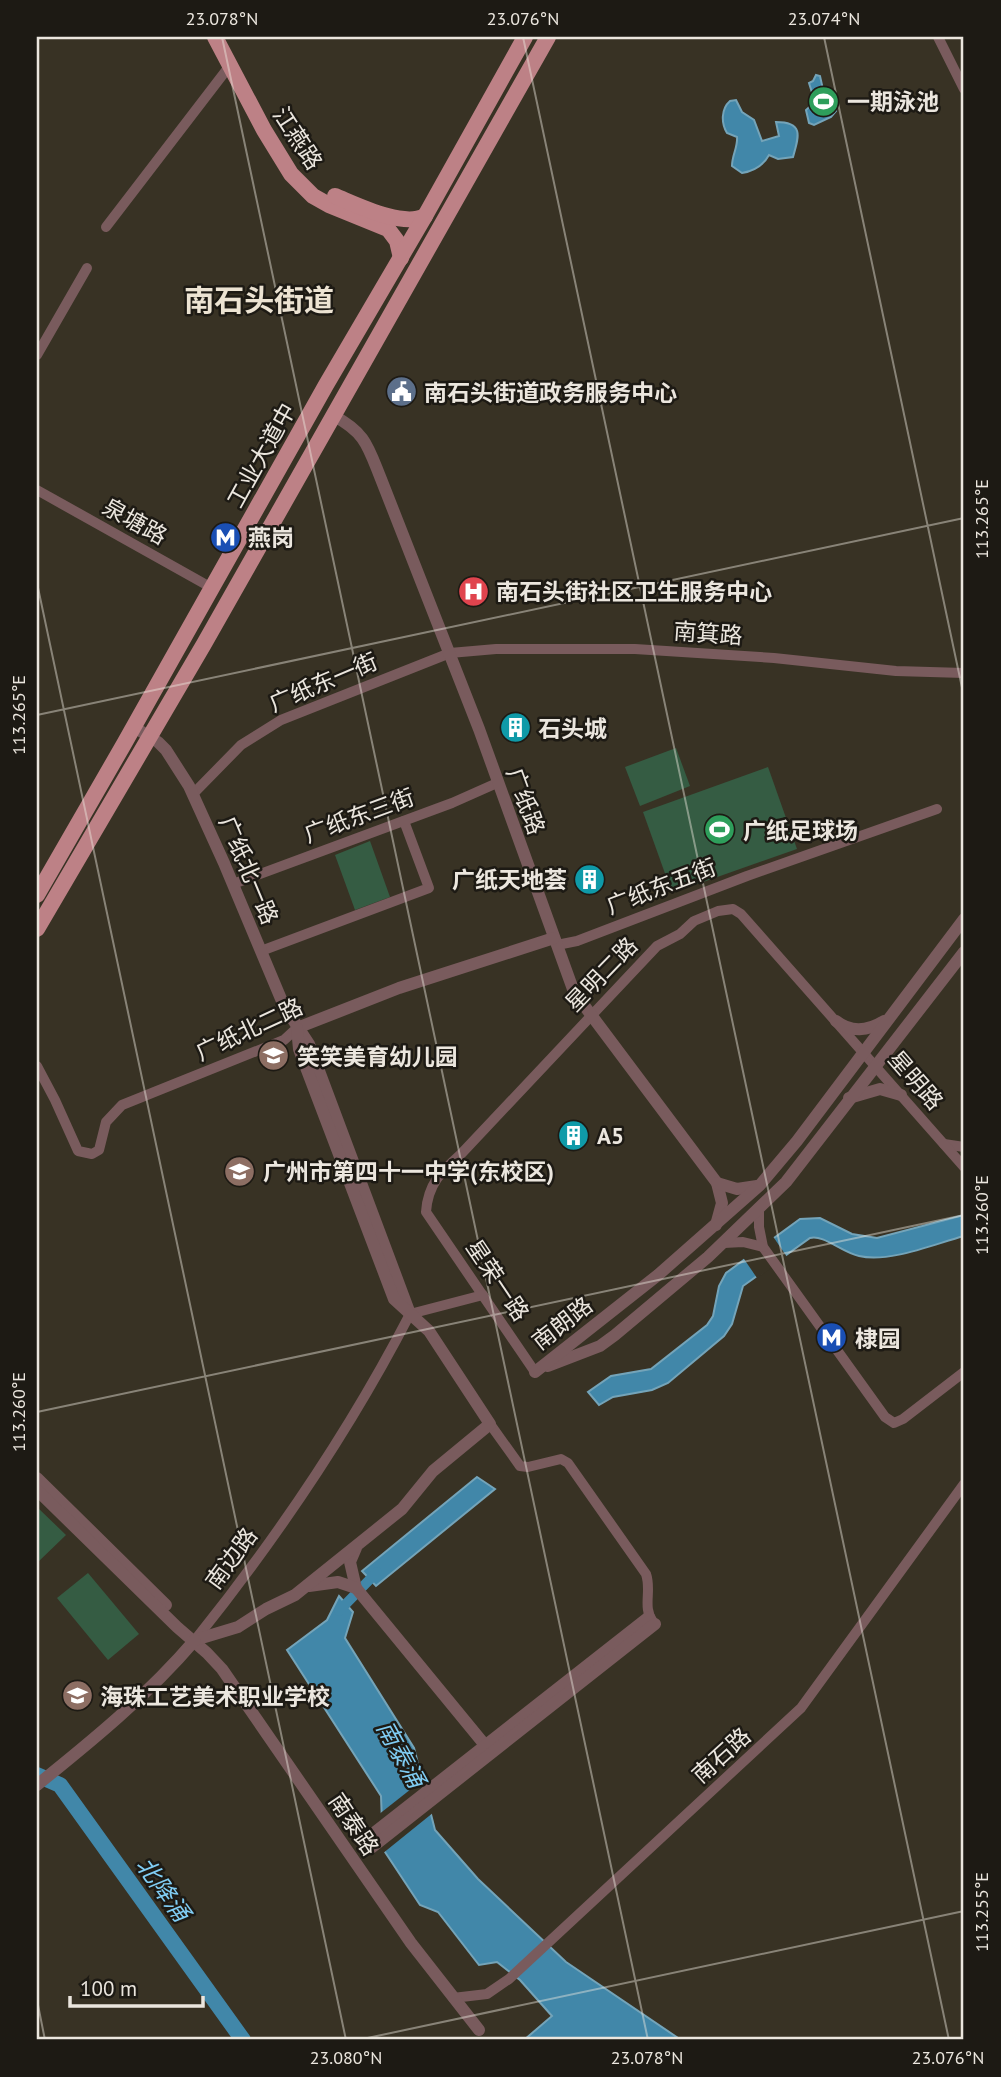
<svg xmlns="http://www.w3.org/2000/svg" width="1001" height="2077" font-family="'PT Sans','Noto Sans SC',sans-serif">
  <rect width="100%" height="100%" fill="#383224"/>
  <g fill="#355c43">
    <path d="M676 748 690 786 640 806 625 767Z"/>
    <path d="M768 767 797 849 672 893 643 812Z"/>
    <path d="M370 841 390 897 355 910 335 855Z"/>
    <path d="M37 1507 66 1535 37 1563Z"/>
    <path d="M88 1573 139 1634 108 1660 57 1598Z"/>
  </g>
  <g fill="#4187a9" stroke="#74a4b9" stroke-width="2">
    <path d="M816 75 820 76 824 94 833 100 836 111 831 117 814 125 809 123 806 110 815 102 809 83 813 81Z"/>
    <path d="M736 100 742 112 754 120 762 141 779 136 776 122C804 122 799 136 793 157L778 159 769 155C763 166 754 171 742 173L732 166C732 155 738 147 737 137L727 133C721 123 721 109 730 101Z"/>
    <path d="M964 1215V1236C934 1244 890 1263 859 1256 843 1253 823 1234 810 1238L743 1286 732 1324 724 1336 668 1383 652 1390 613 1397 599 1405 588 1392 611 1376 651 1369 707 1325 713 1316 719 1286 726 1273 800 1219 820 1218 852 1234 877 1238Z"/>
    <path d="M477 1477 495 1489 376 1586 362 1571Z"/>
    <path d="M339 1596 353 1612 345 1638 414 1748 435 1830 478 1879 566 1962 681 2040H524L552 2016 520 1980 497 1962 479 1965 438 1912 420 1905 383 1849 381 1796 287 1650 327 1620Z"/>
  </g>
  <g fill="#383224">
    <path d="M772 1235 787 1257 757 1278 742 1256Z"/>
    <path d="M425 1778 434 1812 382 1854 379 1849 378 1815Z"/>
  </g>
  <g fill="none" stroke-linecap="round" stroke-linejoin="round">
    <path stroke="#4187a9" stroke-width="10" d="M339 1611 377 1572"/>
    <path stroke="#4187a9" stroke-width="16" d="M37 1775 60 1785 243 2040"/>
    <g stroke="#795b5d" stroke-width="10">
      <path d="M938 37 964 89"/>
      <path d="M106 227 231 64"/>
      <path d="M37 355 87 268"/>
      <path d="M37 490 212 588"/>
      <path d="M193 794 241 745 281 720 450 653 496 649H635L774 658 896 671 964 673"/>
      <path d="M233 884 452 803 497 783"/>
      <path d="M557 945 577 941 747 876 937 809"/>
      <path d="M261 951 429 888 404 821"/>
      <path d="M37 1066 55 1100 78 1151 92 1154 99 1150 106 1122 122 1105 284 1040 297 1028"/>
      <path d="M944 1144 964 1147"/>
      <path d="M759 1209V1227L763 1247 885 1417 894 1423 903 1419 964 1372"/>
      <path d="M724 1243 743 1242 763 1247"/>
      <path d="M535 1372 426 1212C428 1183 442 1171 462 1153L657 946 680 934 694 921 718 911 733 909 741 914 964 1167"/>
      <path d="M490 1424 520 1466 528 1467 561 1459 568 1463 646 1574C652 1591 642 1607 653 1622"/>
      <path d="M195 1640C276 1539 350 1430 410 1314L483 1295"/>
      <path d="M453 1998 487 1994 509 1979 801 1708 964 1484"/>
    </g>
    <g stroke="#795b5d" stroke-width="12">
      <path d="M334 416C366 433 368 447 381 479L479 729 574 992 717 1183 722 1203 716 1225"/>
      <path d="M134 727 158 742 166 750 189 786 224 863 284 1006 309 1044 409 1311"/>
      <path d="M836 1021C851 1033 868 1031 884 1021"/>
      <path d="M297 1028 399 988 554 938"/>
      <path d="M849 1098 880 1089 901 1095"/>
      <path d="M717 1183 737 1189 757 1186"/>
      <path d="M548 1366 600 1346 615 1335 708 1257 786 1182 964 952"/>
      <path d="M535 1372 658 1275 760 1185 797 1141 964 919"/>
      <path d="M37 1478 166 1605"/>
      <path d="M37 1490 177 1627 207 1653 222 1669 411 1943 479 2030"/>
      <path d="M356 1548 350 1562 356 1588 489 1750"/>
      <path d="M309 1586 338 1582 356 1588"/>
      <path d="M195 1640 238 1627 266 1609 295 1595 402 1509 433 1471 490 1424 429 1331 394 1299 299 1049 297 1028"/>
      <path d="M37 1785C93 1740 148 1695 195 1640"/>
      <path d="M365 1840 649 1617"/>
      <path d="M371 1848 655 1624"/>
    </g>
    <g stroke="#bd8186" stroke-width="16">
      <path d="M215 37 264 130 291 174 313 196 329 205 388 229 397 241 401 258"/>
      <path d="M335 196C357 205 403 228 425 216"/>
      <path d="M37 895 124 744 326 385 425 216 525 37"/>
      <path d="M37 929 204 644 548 37"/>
    </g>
  </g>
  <path fill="none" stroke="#ebe6de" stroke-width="2" stroke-opacity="0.45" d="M222 37 648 2040M523 37 949 2040M824 37 964 697M37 583 346 2040M37 715 964 518M37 1412 964 1215M37 2000 45 2040M358 2040 964 1911"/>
  <defs>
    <symbol id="stadium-disc" viewBox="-11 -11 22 22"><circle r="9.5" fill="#2e9e5b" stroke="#1d1a14"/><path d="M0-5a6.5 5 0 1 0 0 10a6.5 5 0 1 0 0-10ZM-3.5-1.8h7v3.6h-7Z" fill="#fff"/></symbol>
    <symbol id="civic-disc" viewBox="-11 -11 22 22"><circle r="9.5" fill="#5c6f8a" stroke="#1d1a14"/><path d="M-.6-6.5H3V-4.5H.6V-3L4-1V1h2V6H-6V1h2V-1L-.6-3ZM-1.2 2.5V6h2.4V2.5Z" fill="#fff"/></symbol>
    <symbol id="metro-disc" viewBox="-11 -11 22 22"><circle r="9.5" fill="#1a4fb4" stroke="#1d1a14"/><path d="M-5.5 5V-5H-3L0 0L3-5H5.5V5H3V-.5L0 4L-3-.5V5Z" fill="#fff"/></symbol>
    <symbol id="hospital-disc" viewBox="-11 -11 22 22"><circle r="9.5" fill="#e0444e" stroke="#1d1a14"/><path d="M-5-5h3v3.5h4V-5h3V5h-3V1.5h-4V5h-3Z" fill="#fff"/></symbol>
    <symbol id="building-disc" viewBox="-11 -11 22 22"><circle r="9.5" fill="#0f9aa8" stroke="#1d1a14"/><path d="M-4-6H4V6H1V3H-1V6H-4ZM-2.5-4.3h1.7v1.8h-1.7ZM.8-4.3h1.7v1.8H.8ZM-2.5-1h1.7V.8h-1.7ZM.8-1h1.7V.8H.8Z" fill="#fff"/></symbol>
    <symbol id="school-disc" viewBox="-11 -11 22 22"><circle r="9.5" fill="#8d6e63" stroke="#1d1a14"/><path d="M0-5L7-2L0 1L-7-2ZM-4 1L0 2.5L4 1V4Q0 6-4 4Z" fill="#fff"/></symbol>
  </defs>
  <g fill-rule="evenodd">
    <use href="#stadium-disc" x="806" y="84" width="35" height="35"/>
    <use href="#civic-disc" x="384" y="374" width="35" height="35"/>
    <use href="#metro-disc" x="208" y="520" width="35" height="35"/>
    <use href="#hospital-disc" x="456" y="574" width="35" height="35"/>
    <use href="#building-disc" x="498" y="710" width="35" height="35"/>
    <use href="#stadium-disc" x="702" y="812" width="35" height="35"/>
    <use href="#building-disc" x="572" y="862" width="35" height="35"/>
    <use href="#school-disc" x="256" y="1038" width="35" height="35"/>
    <use href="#building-disc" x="556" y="1118" width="35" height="35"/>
    <use href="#school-disc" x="222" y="1154" width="35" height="35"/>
    <use href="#metro-disc" x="814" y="1320" width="35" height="35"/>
    <use href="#school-disc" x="60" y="1678" width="35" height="35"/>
  </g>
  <g text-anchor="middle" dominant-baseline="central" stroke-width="5" stroke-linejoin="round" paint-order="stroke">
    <g font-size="23" font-weight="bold" fill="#ebe6de" stroke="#1d1a14" text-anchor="start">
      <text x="847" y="101">一期泳池</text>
      <text x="424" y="392">南石头街道政务服务中心</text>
      <text x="248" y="537">燕岗</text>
      <text x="496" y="591">南石头街社区卫生服务中心</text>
      <text x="538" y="728">石头城</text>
      <text x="743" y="830">广纸足球场</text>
      <text x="567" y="879" text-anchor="end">广纸天地荟</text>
      <text x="297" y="1056">笑笑美育幼儿园</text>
      <text x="597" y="1135">A5</text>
      <text x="263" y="1171">广州市第四十一中学(东校区)</text>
      <text x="855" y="1338">棣园</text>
      <text x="100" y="1696">海珠工艺美术职业学校</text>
    </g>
    <g font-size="23" fill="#ebe6de" stroke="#1d1a14">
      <text transform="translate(298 138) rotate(57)">江燕路</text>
      <text transform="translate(261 455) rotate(-61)">工业大道中</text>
      <text transform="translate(135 521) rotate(29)">泉塘路</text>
      <text transform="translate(708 633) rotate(4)">南箕路</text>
      <text transform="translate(323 682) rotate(-23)">广纸东一街</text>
      <text transform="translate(526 801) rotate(70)">广纸路</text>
      <text transform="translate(359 815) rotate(-20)">广纸东三街</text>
      <text transform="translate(249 870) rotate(67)">广纸北一路</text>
      <text transform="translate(661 886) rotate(-21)">广纸东五街</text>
      <text transform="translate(601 974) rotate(-46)">星明二路</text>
      <text transform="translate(249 1029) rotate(-25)">广纸北二路</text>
      <text transform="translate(916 1080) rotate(49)">星明路</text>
      <text transform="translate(498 1280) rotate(56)">星荣一路</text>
      <text transform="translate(562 1323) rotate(-38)">南朗路</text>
      <text transform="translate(231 1558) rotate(-54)">南边路</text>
      <text transform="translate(721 1755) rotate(-42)">南石路</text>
      <text transform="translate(354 1824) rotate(56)">南泰路</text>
    </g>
    <g font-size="24" font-style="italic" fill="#80cdf4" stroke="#1d1a14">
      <text transform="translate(401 1754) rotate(61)">南泰涌</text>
      <text transform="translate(163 1889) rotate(54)">北降涌</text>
    </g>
    <g font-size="30" font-weight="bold" fill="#ece3d2" stroke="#1d1a14">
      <text x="259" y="299">南石头街道</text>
    </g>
  </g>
  <rect width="1001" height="2077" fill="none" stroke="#1d1a14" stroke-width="77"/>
  <path d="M70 1996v10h133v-10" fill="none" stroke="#ebe6de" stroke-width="3.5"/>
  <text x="80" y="1996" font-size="21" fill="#ebe6de" stroke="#1d1a14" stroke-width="5" paint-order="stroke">100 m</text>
  <rect x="38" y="38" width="924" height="2000" fill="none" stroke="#ebe6de" stroke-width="2.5"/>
  <g font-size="18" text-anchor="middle" fill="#ebe6de">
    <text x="222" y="25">23.078°N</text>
    <text x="523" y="25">23.076°N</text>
    <text x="824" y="25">23.074°N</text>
    <text transform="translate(982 519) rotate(-90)" y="6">113.265°E</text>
    <text transform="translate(19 715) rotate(-90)" y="6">113.265°E</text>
    <text transform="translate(982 1215) rotate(-90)" y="6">113.260°E</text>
    <text transform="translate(19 1412) rotate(-90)" y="6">113.260°E</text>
    <text transform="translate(982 1912) rotate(-90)" y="6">113.255°E</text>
    <text x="346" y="2064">23.080°N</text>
    <text x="647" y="2064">23.078°N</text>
    <text x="948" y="2064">23.076°N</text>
  </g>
</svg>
